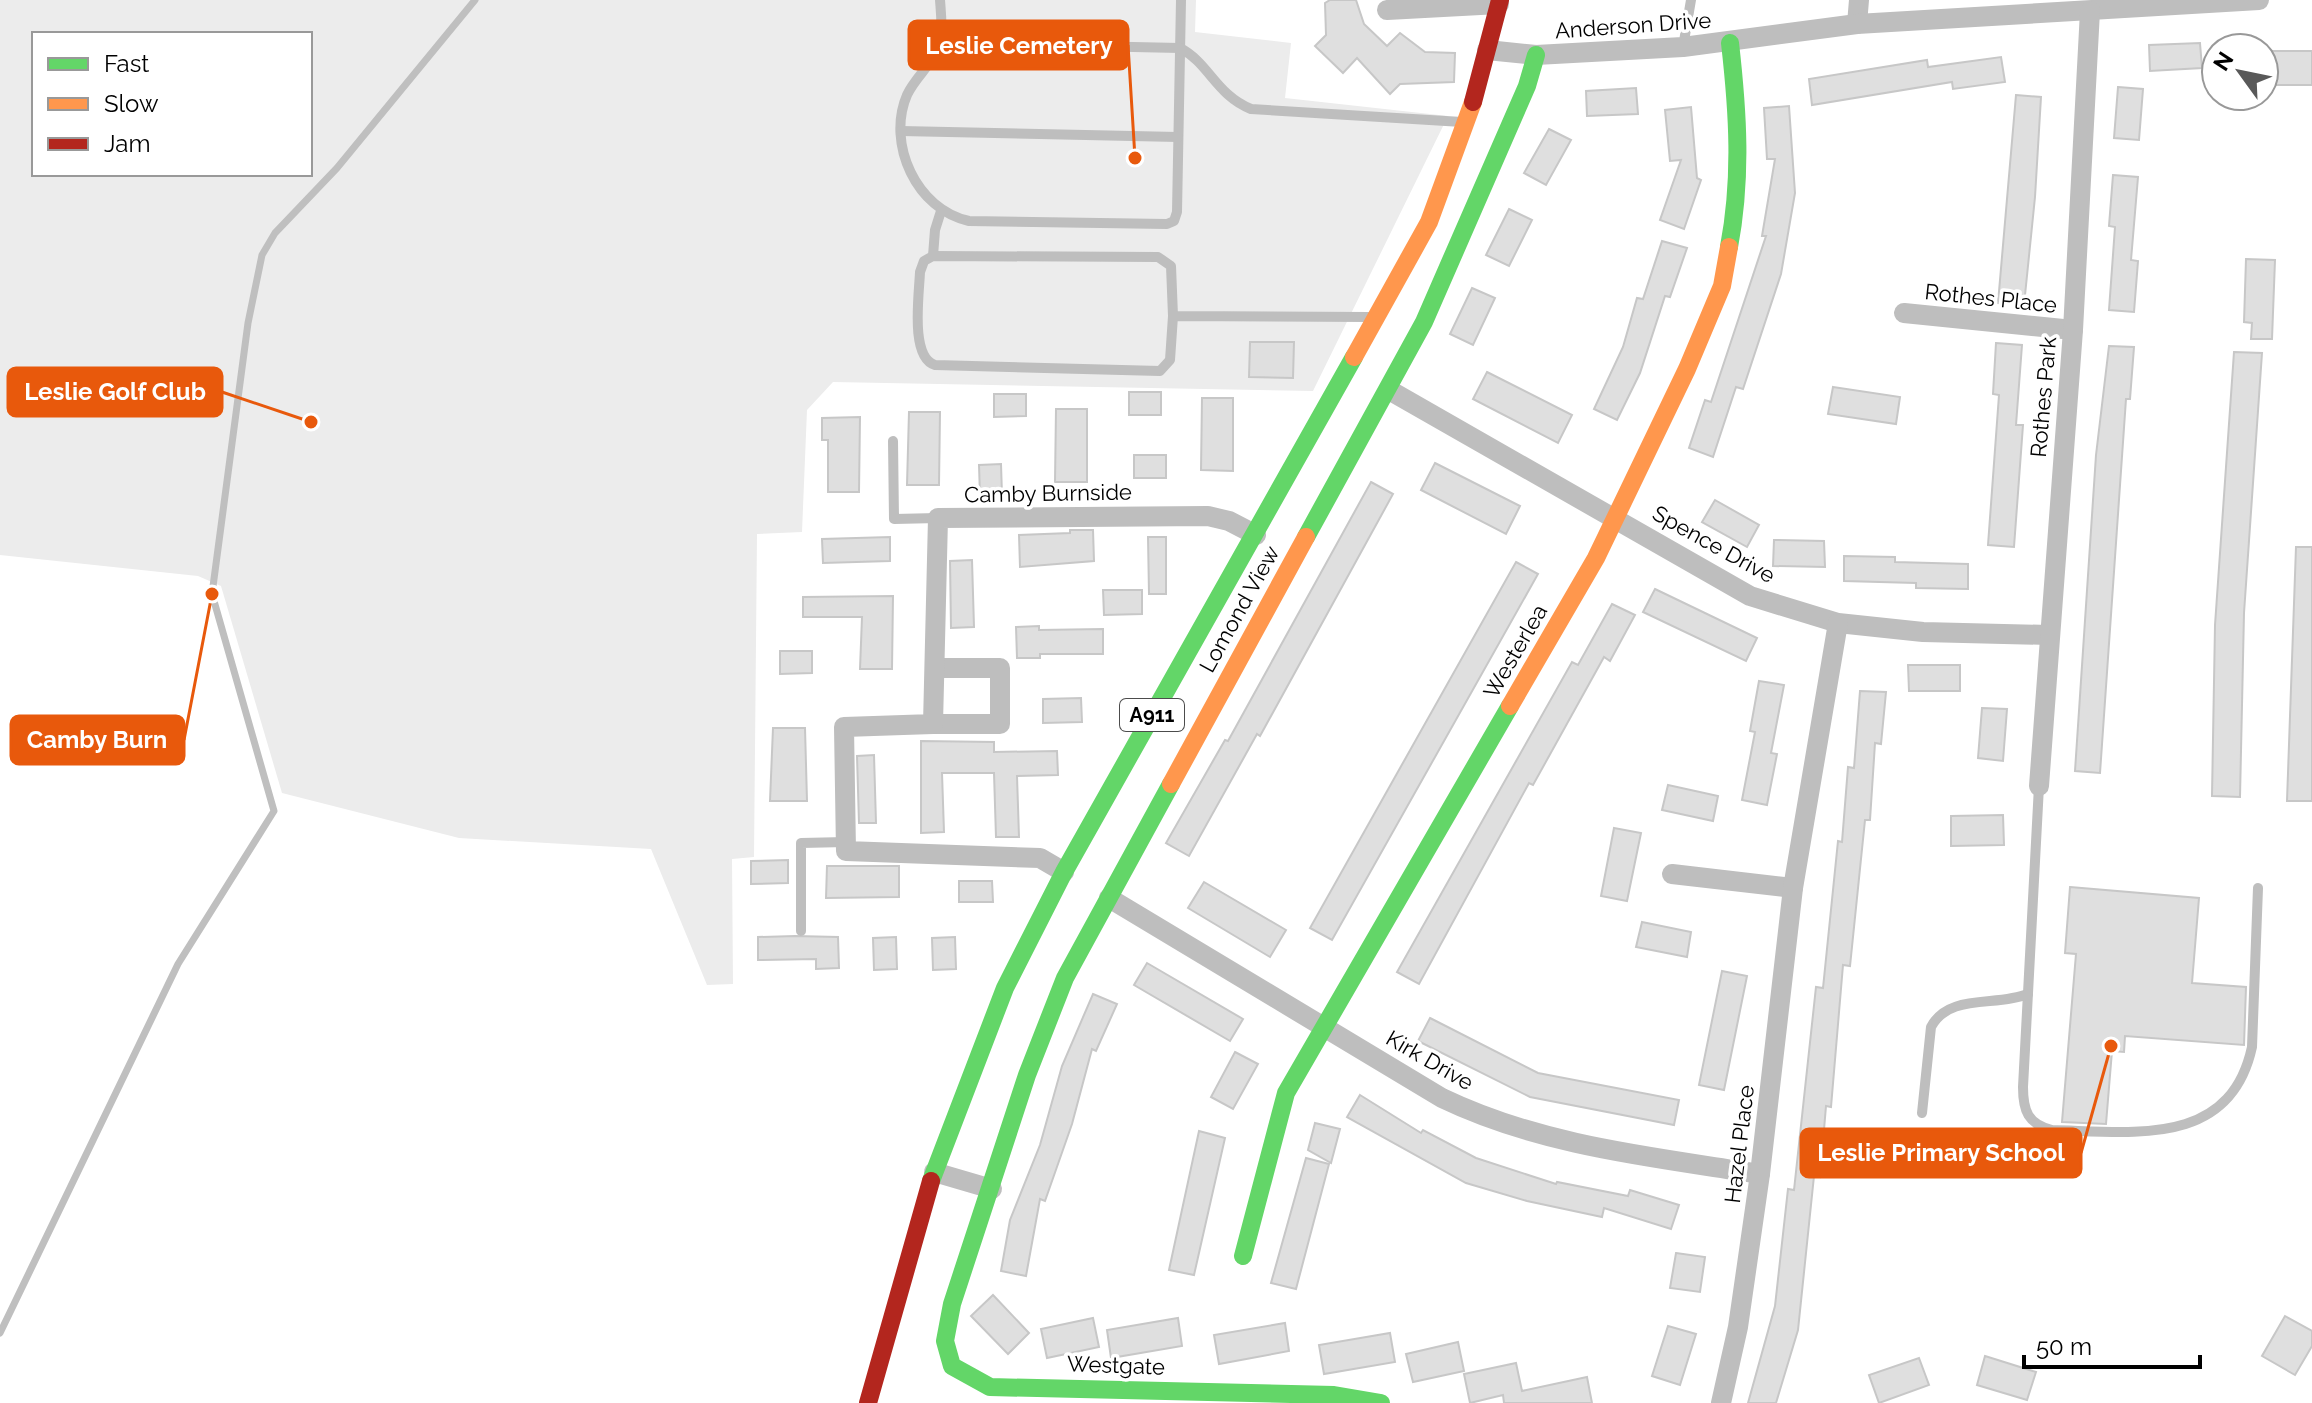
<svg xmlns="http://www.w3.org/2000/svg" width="2312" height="1403" font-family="Raleway,sans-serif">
  <rect width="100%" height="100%" fill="#fff"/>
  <path fill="#ececec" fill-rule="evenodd" d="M0 0H1196L1195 32 1291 43 1285 98 1448 116 1313 391 833 382 807 410 802 532 757 534 754 857 732 859 733 984 707 985 651 849 459 838 282 793 221 586 198 576 0 555ZM34 34H310V174H34Z"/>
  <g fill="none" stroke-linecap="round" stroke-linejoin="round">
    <path stroke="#bfbfbf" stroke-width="7" d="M0 1333 178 964 274 811 212 594 248 323 262 255 275 233 337 168 475 0"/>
  </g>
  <g fill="#dfdfdf" stroke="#c7c7c7" stroke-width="2">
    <path d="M1330 0H1356L1364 24 1387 46 1400 33 1425 52 1455 53 1454 82 1400 84 1390 94 1357 58 1343 73 1315 46 1326 35 1325 3Z"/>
    <path d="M2200 43 2202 68 2150 71 2149 45Z"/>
    <rect x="2264" y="51" width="48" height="34"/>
    <path d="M2001 57 2005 82 1953 89 1952 82 1812 105 1809 79 1927 60 1928 67Z"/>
    <path d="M2118 87 2143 89 2139 140 2114 138Z"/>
    <path d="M1636 88 1638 114 1587 116 1586 91Z"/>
    <path d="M2016 95 2041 97 2035 197 2024 305 1998 303Z"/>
    <path d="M1789 106 1795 193 1781 274 1743 389 1736 387 1713 457 1689 448 1705 400 1711 402 1766 236H1762L1775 159H1767L1764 108Z"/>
    <path d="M1691 107 1697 178 1701 180 1684 229 1660 220 1681 160 1670 161 1665 110Z"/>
    <path d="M1549 129 1571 140 1546 185 1524 173Z"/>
    <path d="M2113 175 2138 177 2131 260 2138 261 2134 312 2109 310 2115 227 2109 226Z"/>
    <path d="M1509 209 1532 220 1509 266 1486 255Z"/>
    <path d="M1662 241 1687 248 1670 297 1665 296 1640 373 1617 420 1594 409 1623 347 1637 298 1643 299Z"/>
    <path d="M2246 259 2275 260 2272 339H2251L2252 323 2244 322Z"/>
    <path d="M1472 288 1495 298 1473 345 1450 334Z"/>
    <path d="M1250 342H1294L1293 378 1249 377Z"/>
    <path d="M1996 343 2022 345 2016 425H2023L2014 547 1988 545 1999 395 1993 394Z"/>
    <path d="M2109 346 2134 347 2130 399H2126L2100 773 2075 771 2096 455Z"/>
    <path d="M2234 352 2262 353 2244 613 2240 797 2212 796 2215 625Z"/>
    <path d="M1487 372 1572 415 1558 443 1473 399Z"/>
    <path d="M1833 387 1900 397 1896 424 1828 414Z"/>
    <rect x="1129" y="392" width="32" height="23"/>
    <path d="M994 394H1026V416L994 417Z"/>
    <path d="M1202 398H1233V471L1201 470Z"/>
    <path d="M1056 409H1087V482H1055Z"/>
    <path d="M909 412H940L939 485H907Z"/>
    <path d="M860 417 859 492H828V440H822V418Z"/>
    <rect x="1134" y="455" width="32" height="23"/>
    <path d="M1435 463 1520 506 1506 534 1421 490Z"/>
    <path d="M1001 464 1002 495 980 496 979 465Z"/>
    <path d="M1371 482 1393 494 1260 736 1257 734 1189 856 1166 843 1225 740 1228 741Z"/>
    <path d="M1715 500 1759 525 1747 547 1702 522Z"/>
    <path d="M1070 530H1093L1094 561 1020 567 1019 535 1070 533Z"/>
    <path d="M890 537V561L823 563 822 539Z"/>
    <path d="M1148 537H1166V594H1149Z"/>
    <path d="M1774 540 1824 541 1825 567 1773 566Z"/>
    <path d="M2296 547H2312V801H2287Z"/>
    <path d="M1844 556 1895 557V562L1968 564V589L1916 588V583L1844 581Z"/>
    <path d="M972 560 974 627 951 628 950 561Z"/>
    <path d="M1516 562 1538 574 1332 940 1310 928Z"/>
    <path d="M1655 589 1757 638 1746 661 1643 612Z"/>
    <path d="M1103 590H1142V614L1104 615Z"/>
    <path d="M893 596 892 669H860L862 617H803V597Z"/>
    <path d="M1612 604 1635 615 1610 661 1604 657 1533 785 1529 783 1419 984 1397 972 1572 662 1578 665Z"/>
    <path d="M1039 626V630L1103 629V654H1040V658H1017L1016 627Z"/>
    <path d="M780 651H812V673L780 674Z"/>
    <path d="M1908 665H1960V691H1909Z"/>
    <path d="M1759 681 1784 685 1771 753 1777 754 1767 805 1742 800 1755 732 1750 731Z"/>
    <path d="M1860 691 1886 692 1881 744 1875 743 1870 820H1865L1850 966 1843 965 1831 1107 1826 1106 1820 1177 1814 1176 1798 1330 1776 1403H1748L1775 1306 1788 1189 1794 1190 1816 987 1823 988 1838 841 1842 842 1848 767 1854 768Z"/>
    <path d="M1081 698 1082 722 1043 723V699Z"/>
    <path d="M1982 708 2007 709 2003 761 1978 758Z"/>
    <path d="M773 728H805L807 801H770Z"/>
    <path d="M921 741 994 742V752L1057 751 1058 775 1017 776 1019 837H996L994 773H942L944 832 921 833Z"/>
    <path d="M874 755 876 823H859L857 756Z"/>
    <path d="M1668 785 1718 796 1713 821 1662 810Z"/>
    <path d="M2003 815 2004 845 1951 846V816Z"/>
    <path d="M1614 828 1641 833 1627 901 1601 896Z"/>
    <path d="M788 860V883L751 884V861Z"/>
    <path d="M827 866H899V897L826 898Z"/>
    <path d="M959 881H992L993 902H959Z"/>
    <path d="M1204 882 1286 930 1270 957 1188 908Z"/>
    <path d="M2070 887 2199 898 2192 983 2246 987 2244 1045 2125 1036 2124 1052 2112 1051 2106 1124 2062 1122 2076 954 2065 953Z"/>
    <path d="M1642 922 1691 932 1687 957 1636 947Z"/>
    <path d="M795 936 838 937 839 968 816 969V959L758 960V937Z"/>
    <path d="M896 937 897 969 874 970 873 938Z"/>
    <path d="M955 937 956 969 933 970 932 938Z"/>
    <path d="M1147 963 1243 1019 1230 1041 1134 985Z"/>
    <path d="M1722 971 1747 976 1724 1090 1699 1085Z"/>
    <path d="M1093 994 1117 1004 1096 1051 1092 1049 1072 1124 1045 1201 1040 1199 1026 1276 1001 1271 1010 1220 1040 1145 1062 1066Z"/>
    <path d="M1430 1018 1538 1073 1679 1100 1674 1125 1530 1097 1418 1041Z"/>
    <path d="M1235 1052 1258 1064 1233 1109 1211 1097Z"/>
    <path d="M1360 1095 1421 1133 1423 1130 1476 1158 1556 1184 1557 1182 1628 1196 1630 1190 1679 1205 1671 1229 1604 1208 1602 1217 1527 1201 1466 1183 1347 1117Z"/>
    <path d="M1315 1123 1340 1129 1331 1163 1308 1150Z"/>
    <path d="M1199 1131 1225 1138 1194 1275 1169 1270Z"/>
    <path d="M1306 1158 1329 1164 1296 1289 1271 1283Z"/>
    <path d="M1676 1253 1705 1257 1700 1292 1670 1288Z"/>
    <path d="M993 1295 1029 1333 1008 1354 971 1316Z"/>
    <path d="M2285 1316 2312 1331V1346L2295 1375 2262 1356Z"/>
    <path d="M1093 1318 1099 1347 1047 1358 1041 1329Z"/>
    <path d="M1178 1318 1182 1346 1111 1358 1107 1330Z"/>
    <path d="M1285 1323 1289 1351 1219 1364 1214 1335Z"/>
    <path d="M1668 1326 1696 1334 1680 1385 1652 1376Z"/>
    <path d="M1390 1333 1395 1362 1324 1374 1319 1345Z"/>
    <path d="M1458 1342 1464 1371 1413 1382 1406 1354Z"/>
    <path d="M1985 1356 2036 1372 2027 1400 1977 1385Z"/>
    <path d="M1919 1358 1929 1385 1879 1403 1869 1375Z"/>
    <path d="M1516 1363 1522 1391 1587 1377 1592 1403H1504L1503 1395 1470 1403 1464 1374Z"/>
  </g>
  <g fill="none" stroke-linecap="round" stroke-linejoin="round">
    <g stroke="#bebebe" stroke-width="10">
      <path d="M940 0C941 14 943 30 940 43 935 62 915 77 907 95 886 144 917 210 969 221L1167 224 1174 221 1177 212 1181 0"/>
      <path d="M940 43 1180 48C1209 63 1216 95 1251 109L1462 122"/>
      <path d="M1683 47 1691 0"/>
      <path d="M901 131 1178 137"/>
      <path d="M933 256 935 230 941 211"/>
      <path d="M1173 316 1170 360 1160 371 935 365C910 357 919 296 920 272L924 261 933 256 1158 257 1171 266 1173 316 1369 317"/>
      <path d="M893 441 894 519 938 518"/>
      <path d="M2039 786 2023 1087C2023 1111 2028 1124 2052 1130 2133 1132 2230 1148 2252 1047L2258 888"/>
      <path d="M801 931V843L846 842"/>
      <path d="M1922 1113 1931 1027C1949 993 1996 1007 2028 994"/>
    </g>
    <g stroke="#bebebe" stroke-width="20">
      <path d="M1387 10 1499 4"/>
      <path d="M1857 24 1859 0"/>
      <path d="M1487 50 1536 55 1683 47 1857 24 2259 0"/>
      <path d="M1904 313 2073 330"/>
      <path d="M1389 390 1750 596 1838 623 1923 632 2048 635"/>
      <path d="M933 724H1000V668H936"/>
      <path d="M2039 786 2073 330 2090 11"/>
      <path d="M1064 872 1040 858 846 851 844 727 933 724 938 518 1208 516 1229 521 1256 535"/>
      <path d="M1672 874 1793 888"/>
      <path d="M1109 898 1442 1098C1542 1146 1652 1157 1760 1174"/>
      <path d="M934 1172 992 1189"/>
      <path d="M1721 1403 1738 1327 1760 1174 1793 888 1838 623"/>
    </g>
    <g stroke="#63d668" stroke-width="18">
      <path d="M1729 247C1742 178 1738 113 1730 43"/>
      <path d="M1306 537 1424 322 1527 86 1536 55"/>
      <path d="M1171 784 1065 978 1027 1075 952 1304 945 1341 952 1366 990 1387 1334 1395 1381 1403"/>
      <path d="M931 1181 1005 988 1064 872 1354 357"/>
      <path d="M1243 1256 1286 1093 1510 706"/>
    </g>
    <g stroke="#ff974d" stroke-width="18">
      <path d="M1354 357 1429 222 1473 102"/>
      <path d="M1510 706 1596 558 1687 369 1722 286 1729 247"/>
      <path d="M1171 784 1306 537"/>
    </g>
    <g stroke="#b3261e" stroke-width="18">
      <path d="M1473 102 1500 0"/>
      <path d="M868 1403 931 1181"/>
    </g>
  </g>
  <g text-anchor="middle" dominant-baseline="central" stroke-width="7" stroke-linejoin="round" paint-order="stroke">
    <rect fill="#fff" stroke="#4c4c4c" stroke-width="2" x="1120" y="699" width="64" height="32" rx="6"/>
    <g font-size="20" font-weight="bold" fill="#000">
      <text x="1152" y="715">A911</text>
    </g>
    <g font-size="22" fill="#000" stroke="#fff">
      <text transform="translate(1633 25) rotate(-4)">Anderson Drive</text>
      <text transform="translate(1991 298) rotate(6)">Rothes Place</text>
      <text transform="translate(2043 397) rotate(-85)">Rothes Park</text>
      <text transform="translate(1048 493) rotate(-1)">Camby Burnside</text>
      <text transform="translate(1714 544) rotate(29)">Spence Drive</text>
      <text transform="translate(1239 609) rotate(-61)">Lomond View</text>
      <text transform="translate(1515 651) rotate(-60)">Westerlea</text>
      <text transform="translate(1430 1060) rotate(30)">Kirk Drive</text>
      <text transform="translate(1739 1144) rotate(-83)">Hazel Place</text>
      <text transform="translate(1116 1365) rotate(2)">Westgate</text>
    </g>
  </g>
  <path fill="none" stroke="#e8590c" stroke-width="3" d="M1135 158L1128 45M311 422L222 392M212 594L184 740M2111 1046L2081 1153"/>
  <g fill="#e8590c" stroke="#fff" stroke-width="3">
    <circle cx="1135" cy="158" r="8"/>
    <circle cx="311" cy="422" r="8"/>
    <circle cx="212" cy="594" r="8"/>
    <circle cx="2111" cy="1046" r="8"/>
  </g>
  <g fill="#e8590c" stroke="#e8590c" stroke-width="3">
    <rect x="909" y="21" width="219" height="48" rx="8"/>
    <rect x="8" y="368" width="214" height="48" rx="8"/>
    <rect x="11" y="716" width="173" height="48" rx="8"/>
    <rect x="1801" y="1129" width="280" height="48" rx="8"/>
  </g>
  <g font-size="24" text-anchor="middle" font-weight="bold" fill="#fff">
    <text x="1019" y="54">Leslie Cemetery</text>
    <text x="115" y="400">Leslie Golf Club</text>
    <text x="97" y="748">Camby Burn</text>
    <text x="1941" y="1161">Leslie Primary School</text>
  </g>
  <rect x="32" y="32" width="280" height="144" fill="#ffffff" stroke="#999999" stroke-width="2"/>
  <rect x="48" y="58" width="40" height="12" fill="#63d668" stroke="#999999" stroke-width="2"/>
  <text x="104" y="72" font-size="24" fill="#000000">Fast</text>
  <rect x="48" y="98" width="40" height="12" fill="#ff974d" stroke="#999999" stroke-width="2"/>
  <text x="104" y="112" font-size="24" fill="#000000">Slow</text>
  <rect x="48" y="138" width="40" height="12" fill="#b3261e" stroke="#999999" stroke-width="2"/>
  <text x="104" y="152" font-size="24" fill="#000000">Jam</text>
  <g transform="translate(2240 72) rotate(303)"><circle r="38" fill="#ffffff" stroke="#999999" stroke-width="2"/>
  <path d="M0-6L14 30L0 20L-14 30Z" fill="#595959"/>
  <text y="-12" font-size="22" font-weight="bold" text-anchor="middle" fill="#000000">N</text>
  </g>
  <path d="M2024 1355v12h176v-12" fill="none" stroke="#000000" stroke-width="4"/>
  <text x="2036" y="1355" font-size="24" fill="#000000" stroke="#ffffff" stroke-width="6" paint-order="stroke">50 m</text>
</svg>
